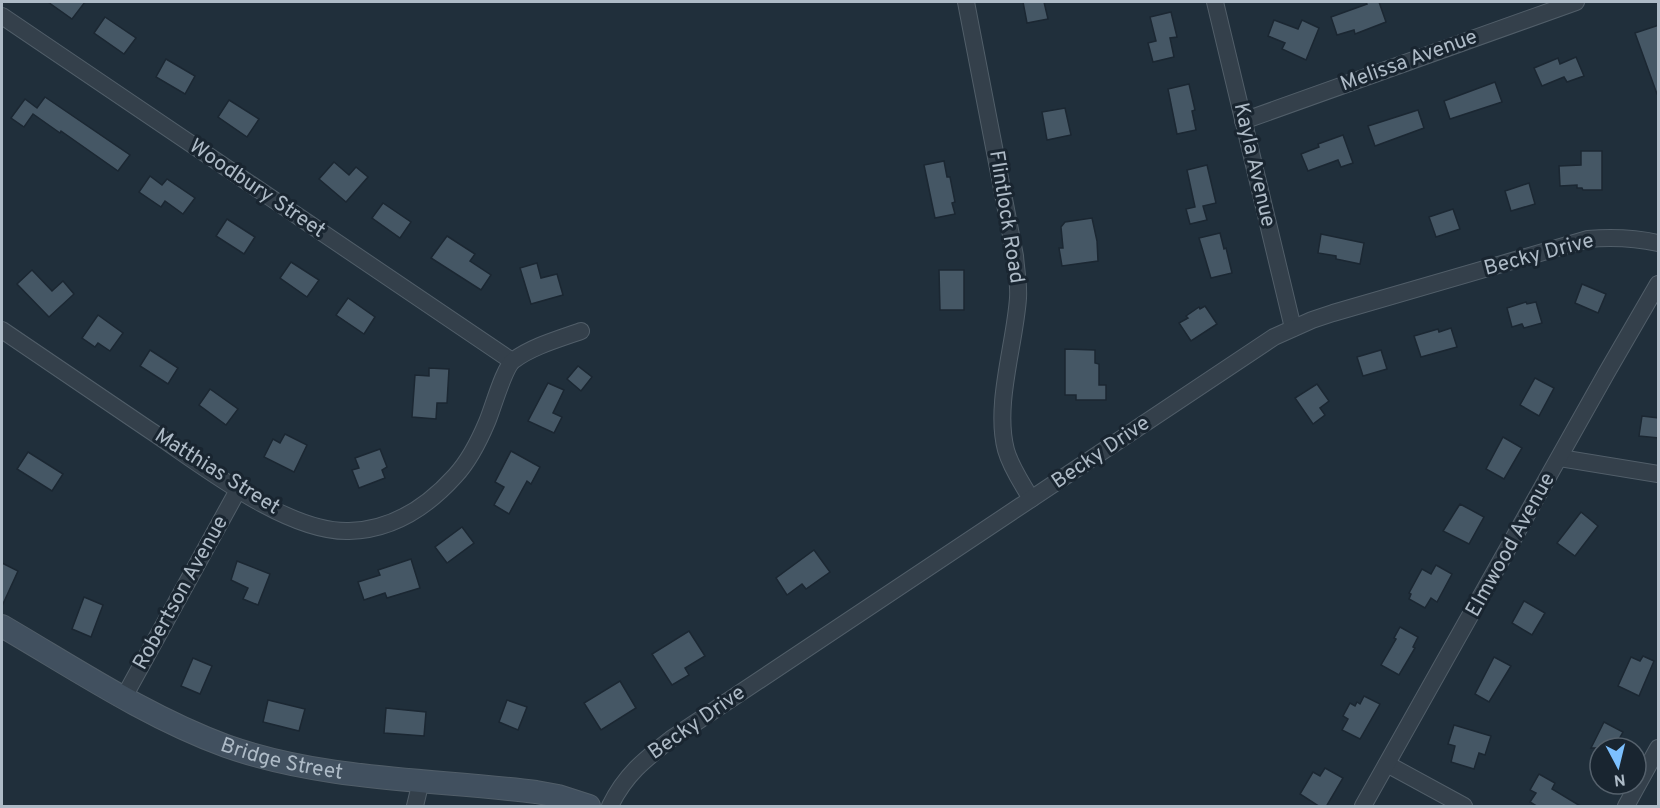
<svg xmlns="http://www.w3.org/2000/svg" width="1660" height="808" font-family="Overpass,sans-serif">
  <rect width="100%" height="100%" fill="#202f3b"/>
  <g fill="#455765" stroke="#1b2732" stroke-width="1.5">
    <path d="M48 2H85L72 19Z"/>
    <path d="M1023 2H1044L1048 19 1027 23Z"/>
    <path d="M1366 2H1379L1386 22 1355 34 1354 30 1337 35 1331 17 1367 4Z"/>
    <path d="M1171 12 1177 37 1170 38 1174 57 1153 62 1148 43 1156 41 1150 17Z"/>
    <path d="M105 17 136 38 124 54 94 33Z"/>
    <path d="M1274 20 1298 29 1302 20 1319 28 1306 60 1282 49 1285 43 1268 36Z"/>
    <path d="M1659 25V94H1657L1635 33Z"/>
    <path d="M1576 57 1584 76 1567 82 1564 77 1542 86 1534 68 1558 58 1560 64Z"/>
    <path d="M166 59 195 76 185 94 156 77Z"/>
    <path d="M1495 82 1502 102 1450 119 1444 101Z"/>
    <path d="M1189 84 1195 110 1192 111 1196 130 1177 134 1168 89Z"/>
    <path d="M45 97 130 155 118 171 61 131 60 133 33 114 24 127 11 118 25 99 37 108Z"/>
    <path d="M229 100 259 119 247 137 218 117Z"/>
    <path d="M1065 108 1071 135 1047 140 1042 112Z"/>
    <path d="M1418 110 1424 128 1375 146 1368 126Z"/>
    <path d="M1343 135 1353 163 1341 167 1338 160 1308 171 1301 154 1319 147 1318 144Z"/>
    <path d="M1581 151H1602V190H1583L1582 188H1577V185L1560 186 1559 166 1581 165Z"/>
    <path d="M944 161 947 177H950L955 202 952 203 955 214 935 218 924 165Z"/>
    <path d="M334 162 349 175 356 167 368 177 346 202 319 179Z"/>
    <path d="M1207 165 1216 203 1203 206 1207 220 1190 224 1186 209 1195 207 1187 170Z"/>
    <path d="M150 176 162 185 167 179 195 198 183 214 165 201 161 207 139 192Z"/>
    <path d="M1529 183 1535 204 1511 211 1505 191Z"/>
    <path d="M383 203 411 222 400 238 372 218Z"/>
    <path d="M1453 209 1460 229 1436 237 1429 217Z"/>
    <path d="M1092 218 1097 241 1098 261 1062 266 1059 248H1063L1061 227 1065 222Z"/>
    <path d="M227 219 255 237 244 254 216 236Z"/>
    <path d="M1220 233 1224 249 1226 248 1232 273 1211 278 1199 238Z"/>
    <path d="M1321 234 1364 243 1360 264 1336 259V256L1318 253Z"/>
    <path d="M447 236 475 254 470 261 491 275 481 290 431 258Z"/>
    <path d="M291 262 319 280 307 297 280 278Z"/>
    <path d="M537 263 541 278 557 274 563 295 531 304 520 268Z"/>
    <path d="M32 270 52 291 63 281 74 294 49 317 17 284Z"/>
    <path d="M939 270H964V310H940Z"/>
    <path d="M1582 284 1606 294 1598 313 1575 303Z"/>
    <path d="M348 298 375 317 364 334 336 315Z"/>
    <path d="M1526 302 1527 304 1536 302 1542 323 1524 328 1522 324 1512 327 1507 308Z"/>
    <path d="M1205 306 1217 324 1191 341 1179 323 1188 318 1186 316 1199 307 1200 309Z"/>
    <path d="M98 315 123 333 110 351 98 343 95 347 82 338Z"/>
    <path d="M1451 328 1457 347 1421 357 1414 336 1438 329 1439 332Z"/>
    <path d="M1065 349 1095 350V363L1099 364V385H1106V400H1076V395H1065Z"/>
    <path d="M150 350 178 368 168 384 140 366Z"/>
    <path d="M1381 350 1387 369 1363 376 1357 357Z"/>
    <path d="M578 366 592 377 581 391 567 379Z"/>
    <path d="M429 368 449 369 447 403H437L436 419 412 417 415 375 429 376Z"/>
    <path d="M1535 378 1554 388 1539 416 1520 405Z"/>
    <path d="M548 383 564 390 553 413 562 417 554 433 528 421Z"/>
    <path d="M1317 384 1329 401 1320 408 1325 415 1313 424 1295 398Z"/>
    <path d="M210 389 238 409 226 425 199 405Z"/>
    <path d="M1642 416 1659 418V438L1639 436Z"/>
    <path d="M285 434 307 445 294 472 264 457 273 439 280 443Z"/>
    <path d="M1503 437 1522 448 1504 479 1486 469Z"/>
    <path d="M380 449 387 467 382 470 385 478 359 488 352 470 359 468 355 458Z"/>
    <path d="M511 451 540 467 531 484 527 481 509 514 494 505 504 487 495 482Z"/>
    <path d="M28 452 63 474 52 491 17 469Z"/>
    <path d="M1460 504 1484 517 1469 544 1443 531Z"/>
    <path d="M1581 512 1598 526 1575 556 1557 543Z"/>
    <path d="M462 527 474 543 447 563 435 547Z"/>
    <path d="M814 550 830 572 806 589 802 584 787 595 776 578Z"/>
    <path d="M411 559 420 588 387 598 385 593 364 600 358 582 380 575 378 570Z"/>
    <path d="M237 561 270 574 258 605 243 599 248 588 231 580Z"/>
    <path d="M2 563 18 571 2 606Z"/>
    <path d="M1436 565 1452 574 1437 602 1431 598 1425 608 1409 599 1411 594 1409 593 1422 569 1431 574Z"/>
    <path d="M84 597 103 605 91 637 72 629Z"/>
    <path d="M1524 601 1545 613 1532 635 1512 623Z"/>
    <path d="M1400 627 1418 637 1413 647 1415 648 1399 675 1381 665 1396 639 1394 638Z"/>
    <path d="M689 631 705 656 685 668 689 675 672 685 652 654Z"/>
    <path d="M1643 656 1654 661 1639 696 1618 686 1631 657 1640 661Z"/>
    <path d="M1494 657 1511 666 1489 702 1475 694Z"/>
    <path d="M193 658 212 666 200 694 181 686Z"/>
    <path d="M620 681 636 708 601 730 584 703Z"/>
    <path d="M1364 696 1380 704 1360 739 1342 730 1348 719 1343 716 1350 703 1355 706 1357 702 1360 704Z"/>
    <path d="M268 700 305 709 299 731 263 722Z"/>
    <path d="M507 700 527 707 518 730 499 722Z"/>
    <path d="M386 708 426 712 424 736 384 733Z"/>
    <path d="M1604 722 1623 732 1614 748H1591Z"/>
    <path d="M1454 725 1491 736 1485 755 1479 753 1474 769 1451 762 1455 746 1448 744Z"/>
    <path d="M1325 768 1343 778 1326 807H1320L1300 794 1313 772 1320 776Z"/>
    <path d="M1539 774 1555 783 1552 789 1582 807H1538L1530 802 1536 793 1530 790Z"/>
  </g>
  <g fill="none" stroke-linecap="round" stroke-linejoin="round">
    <defs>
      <g id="street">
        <path d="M966 2 1015 256C1016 270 1019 284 1018 298 1015 344 994 405 1006 450 1011 468 1022 483 1031 499"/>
        <path d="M1215 2 1293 328"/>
        <path d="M2 16 512 361"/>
        <path d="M1243 121 1576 2"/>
        <path d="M2 330C49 362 97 394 145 427 197 461 285 533 349 531 391 530 427 507 455 476 469 461 479 441 487 422 493 408 504 367 514 360 533 346 559 339 581 331"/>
        <path d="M1560 458 1658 474"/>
        <path d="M124 697 238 490"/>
        <path d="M1387 764 1464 806"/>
        <path d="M415 806 421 781"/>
        <path d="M610 806C625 775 644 760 671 739L1274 337 1312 320 1333 313 1588 239C1613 237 1635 238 1658 243"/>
        <path d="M1363 806 1607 372 1658 284"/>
        <path d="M1626 806 1658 748"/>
      </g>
      <g id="secondary">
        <path id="s1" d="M2 626C74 668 147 717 226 746 325 781 433 779 536 792L558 796 589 806"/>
      </g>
    </defs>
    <use href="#street" stroke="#515e69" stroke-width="18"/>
    <use href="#secondary" stroke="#515e69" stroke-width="24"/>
    <use href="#street" stroke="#34404b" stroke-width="16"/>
    <use href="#secondary" stroke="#41505f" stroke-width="22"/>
  </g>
  <g text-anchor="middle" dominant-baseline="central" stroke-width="6" stroke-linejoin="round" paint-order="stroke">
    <g font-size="21" fill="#aebbc7" stroke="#192530">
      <text transform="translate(1409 61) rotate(-20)">Melissa Avenue</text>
      <text transform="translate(1254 165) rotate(77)">Kayla Avenue</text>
      <text transform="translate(257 189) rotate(34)">Woodbury Street</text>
      <text transform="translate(1006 217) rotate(81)">Flintlock Road</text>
      <text transform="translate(1539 255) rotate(-15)">Becky Drive</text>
      <text transform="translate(1101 453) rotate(-34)">Becky Drive</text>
      <text transform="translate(217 472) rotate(32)">Matthias Street</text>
      <text transform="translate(1511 545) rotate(-61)">Elmwood Avenue</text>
      <text transform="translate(181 593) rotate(-61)">Robertson Avenue</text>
      <text transform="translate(697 723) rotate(-35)">Becky Drive</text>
      <text stroke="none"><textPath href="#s1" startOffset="312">Bridge Street</textPath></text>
    </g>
  </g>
  <rect width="1660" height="808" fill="none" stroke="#aebbc7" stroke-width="6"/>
  <g transform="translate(1618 766) rotate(173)"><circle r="28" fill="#192530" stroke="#55616c" stroke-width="1.5"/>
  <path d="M0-4.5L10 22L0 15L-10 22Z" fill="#7cc0ff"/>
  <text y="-9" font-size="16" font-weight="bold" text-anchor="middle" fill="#aebbc7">N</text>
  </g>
</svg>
